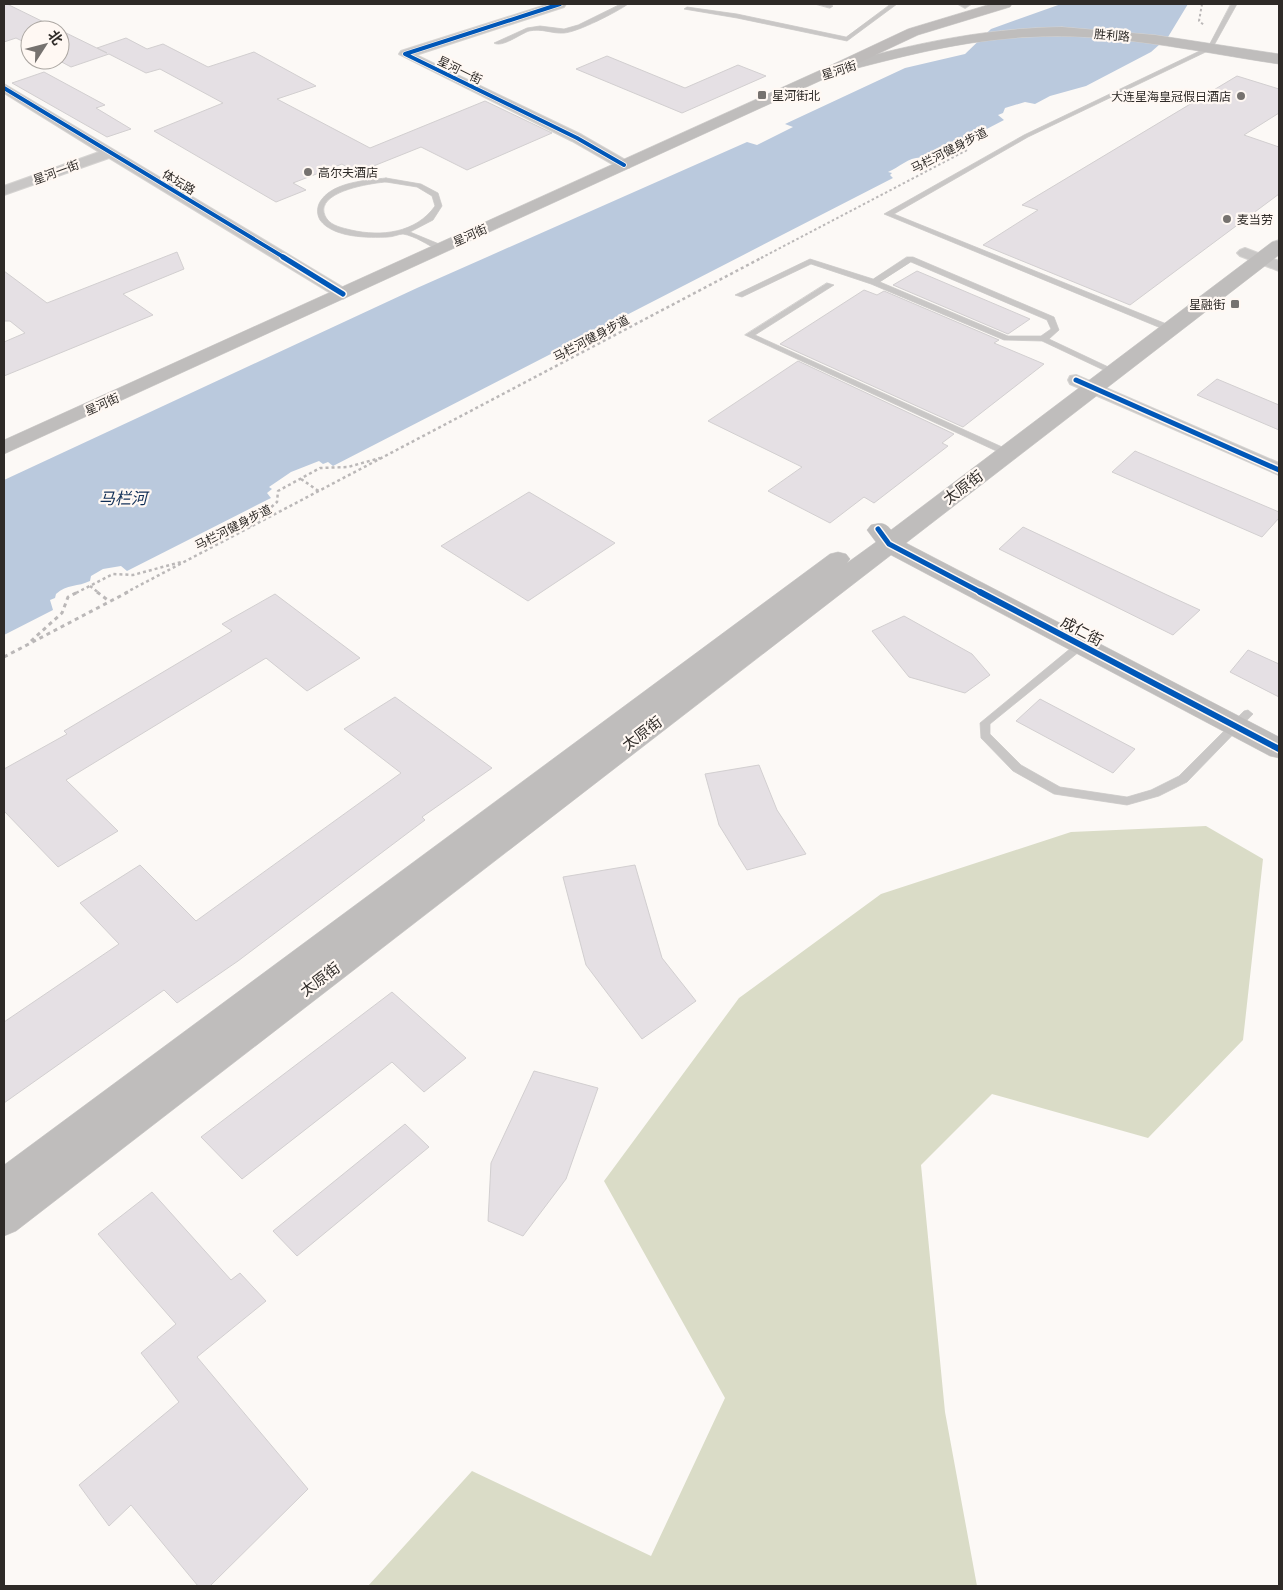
<svg xmlns="http://www.w3.org/2000/svg" width="1283" height="1590" font-family="'PT Sans Narrow','Noto Sans SC',sans-serif">
  <rect width="100%" height="100%" fill="#fcf9f6"/>
  <path fill="#dadcc7" d="M1206 826 1263 859 1243 1040 1148 1138 992 1094 921 1165 945 1412 977 1586H368L472 1471 651 1556 725 1398 604 1181 739 998 881 894 1071 832Z"/>
  <path fill="#bac9dd" d="M1061 4H1188L1168 37 1151 52 1086 86 1050 96 1035 104 1025 102 1005 108 1003 113 998 115 1004 120 929 159C912 153 902 166 888 172L892 173 890 175 893 178 333 466 328 462 323 464 319 461 291 472 269 487 272 489 267 493 271 498 127 571 121 566 103 569 91 576 90 581C78 587 67 584 56 594L55 598 50 600 53 610 4 635V480L417 288 747 142 757 145 793 127 785 124 905 68 965 54 991 29Z"/>
  <g fill="#e5e0e4" stroke="#d2cfd0">
    <path d="M4 4H7L60 30H30V45L16 38 4 42Z"/>
    <path d="M60 30 107 53 97 48 126 38 147 49 163 44 208 67 254 52 316 86 277 99 370 148 485 101 552 133 467 170 421 147 356 173 342 164 293 183 306 190 276 202 154 131 223 103 160 69 146 73 109 54 71 67 58 60Z"/>
    <path d="M607 56 685 88 738 65 766 76 682 113 576 69Z"/>
    <path d="M44 72 105 105 96 108 131 129 107 137 12 83Z"/>
    <path d="M1237 76 1279 89V113L1244 135 1279 147V194L1130 305 983 245 1038 210 1022 205Z"/>
    <path d="M177 252 184 269 123 294 153 315 4 376V342L25 333 10 321H4V271L47 303Z"/>
    <path d="M917 271 1030 319 1008 334 893 285Z"/>
    <path d="M864 290 877 295 884 291 999 340 994 343 1044 364 963 427 780 344Z"/>
    <path d="M798 361 954 434 942 443 948 446 874 503 864 497 830 523 768 491 802 467 708 421Z"/>
    <path d="M1217 379 1279 405V430L1197 395Z"/>
    <path d="M1135 451 1279 512V518L1262 537 1112 472Z"/>
    <path d="M529 492 615 543 528 601 441 546Z"/>
    <path d="M1023 527 1165 594 1200 610 1173 635 999 549Z"/>
    <path d="M275 594 360 658 307 691 266 658 66 780 118 831 58 867 4 811V769L67 734 64 731 232 631 222 624Z"/>
    <path d="M904 616 972 654 990 675 965 693 909 677 872 631Z"/>
    <path d="M1248 650 1279 664V697L1230 672Z"/>
    <path d="M395 697 492 768 422 817 425 820 238 961 177 1003 164 990 4 1103V1022L119 944 80 903 140 865 196 921 401 773 344 729Z"/>
    <path d="M1040 699 1135 749 1113 773 1016 721Z"/>
    <path d="M759 765 777 810 806 854 747 870 719 825 705 774Z"/>
    <path d="M635 865 662 958 696 1001 642 1039 586 965 563 877Z"/>
    <path d="M392 992 466 1058 424 1092 392 1062 242 1179 201 1137Z"/>
    <path d="M534 1071 598 1088 566 1179 523 1236 488 1221 491 1163Z"/>
    <path d="M405 1124 429 1147 297 1256 273 1231Z"/>
    <path d="M152 1192 231 1280 240 1273 266 1301 197 1357 308 1489 210 1586H198L131 1505 109 1526 79 1485 179 1402 141 1353 176 1324 98 1234Z"/>
  </g>
  <g fill="none" stroke-linecap="round" stroke-linejoin="round">
    <defs>
      <g id="lane">
        <path d="M621 4H628C617 12 578 32 564 33 552 34 542 28 529 31 520 34 502 48 494 43L527 28 540 26 564 29 578 25Z"/>
        <path d="M815 4H827L833 6 830 8Z"/>
        <path d="M891 4H897L847 41 737 18 684 9 687 7 737 14 846 37Z"/>
        <path d="M1231 4H1237L1212 49 1028 137 894 214 1174 327V331H1168L884 214 1024 135 1208 47Z"/>
        <path d="M386 178 421 184 438 193 442 206 433 220 410 232 444 246V250H438C428 245 415 236 403 234 399 234 393 237 388 237 369 238 333 238 320 220 316 213 317 205 322 199 335 182 367 180 386 178ZM386 182 417 187 432 196 435 206C416 233 381 237 351 230 343 228 332 226 327 219 309 192 372 183 386 182Z"/>
        <path d="M907 257H913L1054 317 1059 330 1049 339 1119 372 1118 374H1112L1042 341 1004 340 871 284 811 264 742 297 735 295 810 259 873 279ZM911 262 1047 320 1051 329 1041 336H1008L880 282Z"/>
        <path d="M827 283 834 285 755 335 1011 451V455H1005L745 335Z"/>
        <path d="M1081 642 1086 645 1085 647 990 724V734L1021 765 1060 787 1127 797 1151 790 1179 776 1244 711 1248 710 1253 714 1187 782 1159 796 1127 805 1054 794 1013 771 981 738 980 723 1077 643Z"/>
      </g>
      <g id="street">
        <path d="M549 4H566L564 7 416 55 582 135 629 162 631 165 629 168H619L572 141 399 54 401 51Z"/>
        <path d="M958 4H971L965 8Z"/>
        <path d="M4 84 349 291 351 294 343 299 337 297 109 158 4 195V186L99 152 4 93Z"/>
        <path d="M1245 248 1279 261V271L1240 256 1237 253 1240 250Z"/>
        <path d="M1076 375 1279 463V475L1070 384 1068 380 1070 376Z"/>
      </g>
      <g id="secondary">
        <path d="M1062 27 1155 35 1279 54V64C1196 52 1114 32 1030 37 963 40 899 57 835 74L4 454V440L825 68C903 46 980 28 1062 27Z"/>
        <path d="M1279 240V255L906 543 1279 737V758L1270 756 891 555 16 1231 4 1236V1165L830 554 838 552 846 554 850 559 847 563 876 542 867 530 871 525C880 523 885 522 891 530L1272 242Z"/>
      </g>
      <path id="highway" d="M991 4H1012L1010 7 918 35 835 74 830 76 822 71 825 68 908 29Z"/>
    </defs>
    <use href="#lane" stroke="#d6d4d2" stroke-width="1"/>
    <use href="#street" stroke="#d6d4d2" stroke-width="2"/>
    <use href="#secondary" stroke="#d6d4d2" stroke-width="1"/>
    <use href="#highway" stroke="#d6d4d2" stroke-width="1"/>
    <g stroke="#bbb8b8" stroke-width="2" stroke-dasharray="2.5 2.5" stroke-linecap="butt">
      <path d="M1202 4 1199 21 1204 25"/>
      <path d="M761 258 969 149"/>
    </g>
    <g stroke="#bbb8b8" stroke-width="2.5" stroke-dasharray="3 3" stroke-linecap="butt">
      <path d="M301 479 320 492"/>
      <path d="M249 527 277 502 278 491 320 468 348 467 380 458"/>
      <path d="M90 586 99 593"/>
      <path d="M76 593 113 574 133 575 181 562"/>
      <path d="M125 593 763 257"/>
    </g>
    <g stroke="#bbb8b8" stroke-width="3" stroke-dasharray="4 4" stroke-linecap="butt">
      <path d="M97 592 109 601"/>
      <path d="M31 641 62 613 68 597 78 592"/>
      <path d="M4 657 128 592"/>
    </g>
    <use href="#lane" fill="#c9c7c6" fill-rule="evenodd"/>
    <use href="#street" fill="#c9c7c6" fill-rule="evenodd"/>
    <use href="#secondary" fill="#bfbdbc" fill-rule="evenodd"/>
    <use href="#highway" fill="#bebbba" fill-rule="evenodd"/>
    <defs>
      <g id="cycleway-far2">
        <path d="M560 4 405 54 577 138 624 165"/>
        <path d="M4 88 285 258"/>
      </g>
      <g id="cycleway-far1">
        <path d="M283 257 343 294"/>
        <path d="M1076 380 1279 470"/>
        <path d="M878 529 889 544 982 593"/>
      </g>
      <path id="cycleway" d="M980 592 1279 749"/>
    </defs>
    <use href="#cycleway-far2" stroke="#fff8f3" stroke-width="5.5"/>
    <use href="#cycleway-far1" stroke="#fff8f3" stroke-width="8"/>
    <use href="#cycleway" stroke="#fff8f3" stroke-width="9"/>
    <use href="#cycleway-far2" stroke="#0057b8" stroke-width="4"/>
    <use href="#cycleway-far1" stroke="#0057b8" stroke-width="5"/>
    <use href="#cycleway" stroke="#0057b8" stroke-width="6"/>
  </g>
  <g fill="#76726f" stroke="#fff8f3" stroke-width="2">
    <rect x="757" y="90" width="10" height="10" rx="2.5"/>
    <circle cx="1241" cy="96" r="5"/>
    <circle cx="308" cy="172" r="5"/>
    <circle cx="1227" cy="219" r="5"/>
    <rect x="1230" y="299" width="10" height="10" rx="2.5"/>
  </g>
  <g text-anchor="middle" dominant-baseline="central" stroke-width="4.5" stroke-linejoin="round" paint-order="stroke">
    <g font-size="12" fill="#2e2a27" stroke="#fff8f3">
      <text transform="translate(1112 35) rotate(5)">胜利路</text>
      <text transform="translate(460 70) rotate(26)">星河一街</text>
      <text transform="translate(839 70) rotate(-18)">星河街</text>
      <text transform="translate(949 150) rotate(-27)">马栏河健身步道</text>
      <text transform="translate(56 172) rotate(-20)">星河一街</text>
      <text transform="translate(179 182) rotate(31)">体坛路</text>
      <text transform="translate(470 235) rotate(-24)">星河街</text>
      <text transform="translate(591 338) rotate(-28)">马栏河健身步道</text>
      <text transform="translate(102 404) rotate(-24)">星河街</text>
      <text transform="translate(233 527) rotate(-27)">马栏河健身步道</text>
    </g>
    <g font-size="12" fill="#2e2a27" stroke="#fff8f3" text-anchor="start">
      <text x="772" y="95">星河街北</text>
      <text x="1231" y="96" text-anchor="end">大连星海皇冠假日酒店</text>
      <text x="318" y="172">高尔夫酒店</text>
      <text x="1237" y="219">麦当劳</text>
      <text x="1225" y="304" text-anchor="end">星融街</text>
    </g>
    <g font-size="15" fill="#2e2a27" stroke="#fff8f3">
      <text transform="translate(963 487) rotate(-37)">太原街</text>
      <text transform="translate(1082 631) rotate(28)">成仁街</text>
      <text transform="translate(642 733) rotate(-37)">太原街</text>
      <text transform="translate(320 979) rotate(-37)">太原街</text>
    </g>
    <g font-size="16" font-style="italic" fill="#0f2e56" stroke="#fff8f3">
      <text x="123" y="498">马栏河</text>
    </g>
  </g>
  <rect width="1283" height="1590" fill="none" stroke="#2e2a27" stroke-width="10"/>
  <g transform="translate(45 45) rotate(54)"><circle r="24" fill="#fff8f3" stroke="#aba6a1"/>
  <path d="M0-4L9 19L0 12L-9 19Z" fill="#76726f"/>
  <text y="-8" font-size="14" font-weight="bold" text-anchor="middle" fill="#2e2a27">北</text>
  </g>
</svg>
